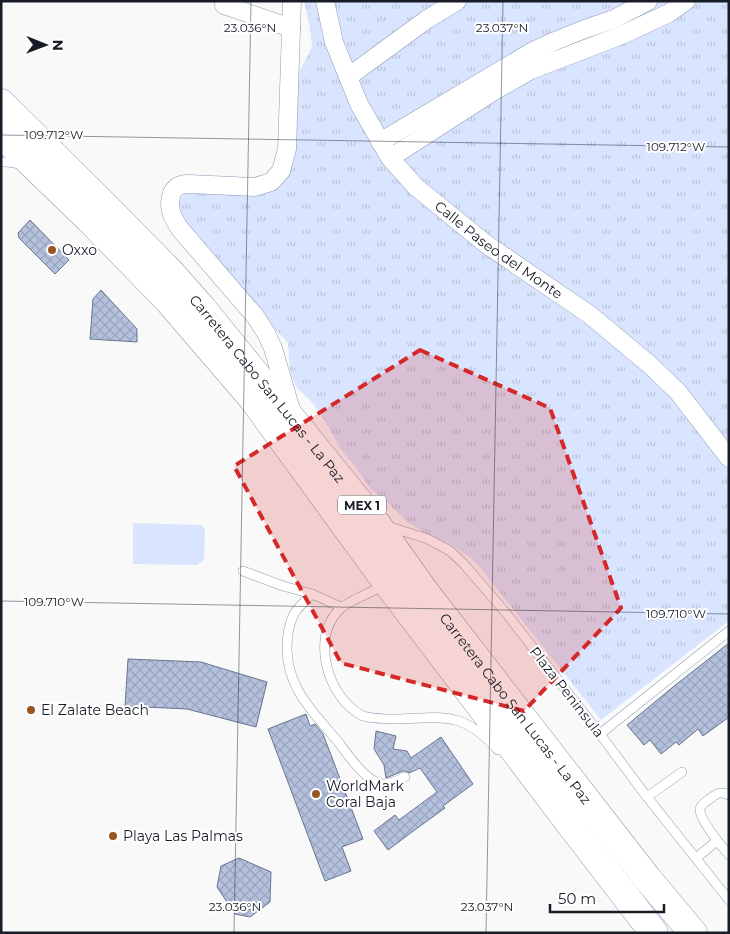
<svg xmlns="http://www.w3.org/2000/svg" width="730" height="934" font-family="Montserrat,sans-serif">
  <defs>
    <pattern id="grass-tufts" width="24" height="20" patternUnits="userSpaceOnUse" patternTransform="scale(1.25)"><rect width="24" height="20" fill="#d9e5ff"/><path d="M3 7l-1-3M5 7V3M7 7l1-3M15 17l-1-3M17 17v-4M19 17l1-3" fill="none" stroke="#bac4da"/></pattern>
    <pattern id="building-cross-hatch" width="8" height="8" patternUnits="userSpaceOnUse" patternTransform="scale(1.25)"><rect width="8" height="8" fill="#b4c1dd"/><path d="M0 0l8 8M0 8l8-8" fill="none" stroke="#9aa5be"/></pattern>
  </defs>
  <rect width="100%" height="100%" fill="#f9f9f9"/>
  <path fill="url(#grass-tufts)" d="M304 1H729V621L601 720 479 566 472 559 456 548 448 543 430 536 406 521 386 501 371 489 354 465 341 450 327 424 311 401 297 388 293 380 290 371 288 343 214 262 180 229 178 201 184 194 194 191C211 192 262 197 276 190 282 187 284 180 287 174L296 78 312 47 310 29Z"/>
  <path fill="#d9e5ff" d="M133 523 201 525 205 530 204 560 197 565 133 564Z"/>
  <g fill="url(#building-cross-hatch)" stroke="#69758f">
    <path d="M30 220 69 260 55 274 19 238 18 233Z"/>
    <path d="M101 290 137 329V342L90 339 93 299Z"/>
    <path d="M729 643V717L703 736 698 729 679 745 676 742 661 754 650 740 644 745 627 725 673 687Z"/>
    <path d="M128 659 201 662 267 682 256 727 187 709 125 706Z"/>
    <path d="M306 714 310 726 315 724 323 734 363 839 342 847 351 871 325 881 268 729Z"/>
    <path d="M376 731 396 736 393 749 407 751 411 758 441 737 473 784 443 806 445 808 416 829 388 850 374 831 395 815 399 820 437 792 420 768 409 773 406 771H403L386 778 384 765 374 749Z"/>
    <path d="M239 858 271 872 270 902 250 917 235 914 217 887 221 866Z"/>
  </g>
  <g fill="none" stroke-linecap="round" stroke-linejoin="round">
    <defs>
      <g id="service">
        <path d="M1 162H7L21 164"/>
        <path d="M387 526 428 539 450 551 463 563 506 613 600 734 647 797 729 900"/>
        <path d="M243 571 283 586 312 594 341 607"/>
        <path d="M385 585C375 590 364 595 354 600 350 603 344 605 341 608 314 633 324 677 345 702 350 707 356 713 363 716 374 719 386 719 397 719 416 719 437 715 455 720 472 724 487 738 498 750"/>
        <path d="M312 594C306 600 298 607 294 614 289 624 287 636 287 648 287 690 315 713 339 743 348 755 367 783 383 784 391 784 398 780 405 777"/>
        <path d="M600 734 729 631"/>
        <path d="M729 795C721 791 717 793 711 798 707 801 701 804 700 809 699 819 722 847 729 855"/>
        <path d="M647 797 682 772"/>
        <path d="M696 858 717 841"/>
      </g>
      <g id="minor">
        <path id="s1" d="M325 1 334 42 359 104 390 158 416 187 486 244 590 315 650 365 678 392 729 458"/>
        <path d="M224 5 291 28"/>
        <path d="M348 77 426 20 457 1"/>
        <path d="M380 142 533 51 555 41 585 29 614 19 648 1"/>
        <path d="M390 158 494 91 531 70 622 35 669 13 686 1"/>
        <path d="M291 410 273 348 266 333 255 316 180 229C172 217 167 207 172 193 174 189 176 186 181 185 184 184 186 184 189 184L255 187 271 182 281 171 287 149 292 1"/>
      </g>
      <g id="trunk">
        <path id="s2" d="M1 103 106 207 170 272 202 308 376 523 425 592 608 828 647 878 693 933"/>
        <path d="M1 134 89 219 168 300 253 399 387 583 574 829 654 933"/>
      </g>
    </defs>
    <use href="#service" stroke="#8d9ab4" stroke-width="10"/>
    <use href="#minor" stroke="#8d9ab4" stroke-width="19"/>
    <use href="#trunk" stroke="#8d9ab4" stroke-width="29"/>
    <use href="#service" stroke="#fff" stroke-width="9"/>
    <use href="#minor" stroke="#fff" stroke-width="18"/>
    <use href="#trunk" stroke="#fff" stroke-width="28"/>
  </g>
  <path fill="#d62828" fill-opacity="0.2" stroke="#d62828" stroke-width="4" stroke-dasharray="10 6" stroke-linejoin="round" d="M420 350 550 408 621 608 524 711 341 663 234 466Z"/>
  <path fill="none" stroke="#171c26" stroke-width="1" stroke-opacity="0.45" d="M1 135 729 147M1 601 729 614M234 933 251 1M486 933 503 1"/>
  <g fill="#975522" stroke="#fff" stroke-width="2">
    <circle cx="52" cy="250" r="5"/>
    <circle cx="31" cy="710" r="5"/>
    <circle cx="316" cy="794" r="5"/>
    <circle cx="113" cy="836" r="5"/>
  </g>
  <g text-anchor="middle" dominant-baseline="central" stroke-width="4" stroke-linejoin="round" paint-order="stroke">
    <rect fill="#fff" stroke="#5d6067" stroke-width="1" x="338" y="495.5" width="48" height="19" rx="4"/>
    <g font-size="12" font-weight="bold" fill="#171c26">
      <text x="362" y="505">MEX 1</text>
    </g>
    <g font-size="14" fill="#171c26" stroke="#fff">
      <text stroke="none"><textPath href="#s1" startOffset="314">Calle Paseo del Monte</textPath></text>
      <text stroke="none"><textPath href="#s2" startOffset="391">Carretera Cabo San Lucas - La Paz</textPath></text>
      <text transform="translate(567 692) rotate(52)">Plaza Peninsula</text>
      <text stroke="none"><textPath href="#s2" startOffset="796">Carretera Cabo San Lucas - La Paz</textPath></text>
    </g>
    <g font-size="14" fill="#171c26" stroke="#fff" text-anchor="start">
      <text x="62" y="250">Oxxo</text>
      <text x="41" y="710">El Zalate Beach</text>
      <text x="326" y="786">WorldMark<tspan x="326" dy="16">Coral Baja</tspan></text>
      <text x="123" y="836">Playa Las Palmas</text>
    </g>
  </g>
  <g font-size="12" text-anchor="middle" fill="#171c26" stroke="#fff" stroke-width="4" stroke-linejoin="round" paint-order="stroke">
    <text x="250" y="32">23.036°N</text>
    <text x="502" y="32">23.037°N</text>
    <text x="54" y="139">109.712°W</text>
    <text x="676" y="151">109.712°W</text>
    <text x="54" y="606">109.710°W</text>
    <text x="676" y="618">109.710°W</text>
    <text x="235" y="911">23.036°N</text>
    <text x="487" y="911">23.037°N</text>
  </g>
  <rect width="730" height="934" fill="none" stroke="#171c26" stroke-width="5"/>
  <g transform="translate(45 45) rotate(91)" stroke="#ffffff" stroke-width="4" paint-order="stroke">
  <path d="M0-4L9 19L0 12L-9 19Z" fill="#171c26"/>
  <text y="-8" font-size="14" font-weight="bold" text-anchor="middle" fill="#171c26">N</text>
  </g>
  <path d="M550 904v8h114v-8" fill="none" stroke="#171c26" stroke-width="2.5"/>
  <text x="558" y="904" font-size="15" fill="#171c26" stroke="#ffffff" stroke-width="4" paint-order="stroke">50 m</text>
</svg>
